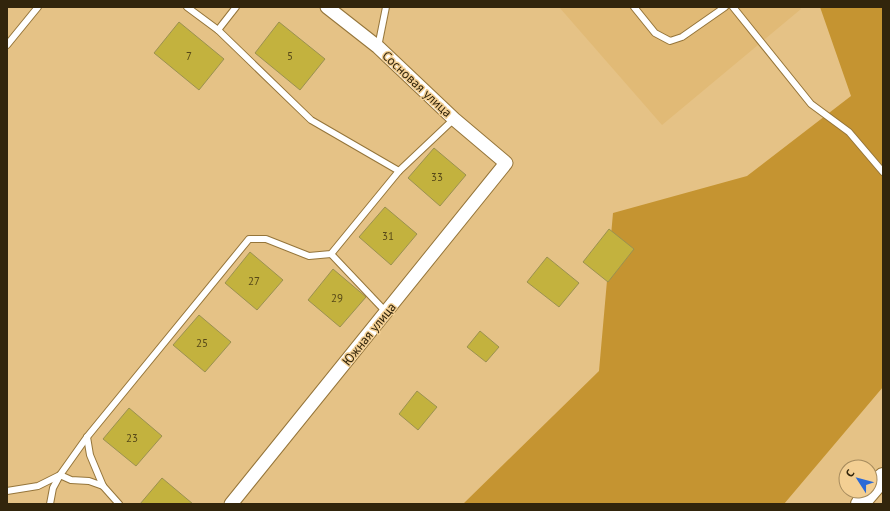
<svg xmlns="http://www.w3.org/2000/svg" width="890" height="511" font-family="'PT Sans',sans-serif">
  <rect width="100%" height="100%" fill="#e5c286"/>
  <path fill="#e1ba76" d="M559 7H799L801 9 662 125Z"/>
  <path fill="#c59431" d="M820 7H883V387L784 504H463L599 371 613 213 747 176 851 96Z"/>
  <g fill="#c3b23e" stroke="#9b9150">
    <path d="M179 22 224 59 199 90 154 53Z"/>
    <path d="M279 22 325 59 300 90 255 53Z"/>
    <path d="M434 148 466 175 440 206 408 178Z"/>
    <path d="M385 207 417 234 391 265 359 237Z"/>
    <path d="M609 229 634 249 608 282 583 262Z"/>
    <path d="M250 252 283 280 257 310 225 283Z"/>
    <path d="M547 257 579 283 559 307 527 282Z"/>
    <path d="M333 269 366 297 340 327 308 300Z"/>
    <path d="M199 315 231 342 205 372 173 345Z"/>
    <path d="M480 331 499 347 486 362 467 347Z"/>
    <path d="M417 391 437 407 418 430 399 414Z"/>
    <path d="M129 408 162 436 136 466 103 439Z"/>
    <path d="M162 478 193 504H140Z"/>
  </g>
  <g fill="none" stroke-linecap="round" stroke-linejoin="round">
    <defs>
      <g id="service">
        <path d="M187 7 218 30"/>
        <path d="M236 7 218 30 311 120 399 171"/>
        <path d="M634 7 655 33 670 41 682 37 725 7"/>
        <path d="M733 7 811 104 849 132 883 172"/>
        <path d="M7 45 38 7"/>
        <path d="M378 47 386 7"/>
        <path d="M331 254 386 312"/>
        <path d="M87 437 90 455 103 486 119 504"/>
        <path d="M7 491 38 486 60 475 87 437 249 239H266L309 256 331 254 399 171 454 119"/>
        <path d="M50 504 53 488 60 475 71 480 89 481 103 486"/>
      </g>
      <path id="minor" d="M231 504 506 163 454 119 378 47 327 7"/>
      <path id="secondary" d="M860 504 883 477"/>
    </defs>
    <use href="#service" stroke="#95753a" stroke-width="8"/>
    <use href="#minor" stroke="#95753a" stroke-width="15"/>
    <use href="#secondary" stroke="#95753a" stroke-width="20"/>
    <use href="#service" stroke="#fff" stroke-width="6"/>
    <use href="#minor" stroke="#fff" stroke-width="13"/>
    <use href="#secondary" stroke="#fff" stroke-width="18"/>
  </g>
  <g text-anchor="middle" dominant-baseline="central" stroke-width="3" stroke-linejoin="round" paint-order="stroke">
    <g font-size="11" fill="#564818">
      <text x="189" y="56">7</text>
      <text x="290" y="56">5</text>
      <text x="437" y="177">33</text>
      <text x="388" y="236">31</text>
      <text x="254" y="281">27</text>
      <text x="337" y="298">29</text>
      <text x="202" y="343">25</text>
      <text x="132" y="438">23</text>
    </g>
    <g font-size="13" fill="#32250c" stroke="#f3cf93">
      <text transform="translate(417 84) rotate(43)">Сосновая улица</text>
      <text transform="translate(369 334) rotate(-51)">Южная улица</text>
    </g>
  </g>
  <rect width="890" height="511" fill="none" stroke="#32250c" stroke-width="16"/>
  <g transform="translate(858 479) rotate(306)"><circle r="19" fill="#f3cf93" stroke="#a68b5d"/>
  <path d="M0-3L7 15L0 10L-7 15Z" fill="#2a69d6"/>
  <text y="-6" font-size="11" font-weight="bold" text-anchor="middle" fill="#32250c">С</text>
  </g>
</svg>
